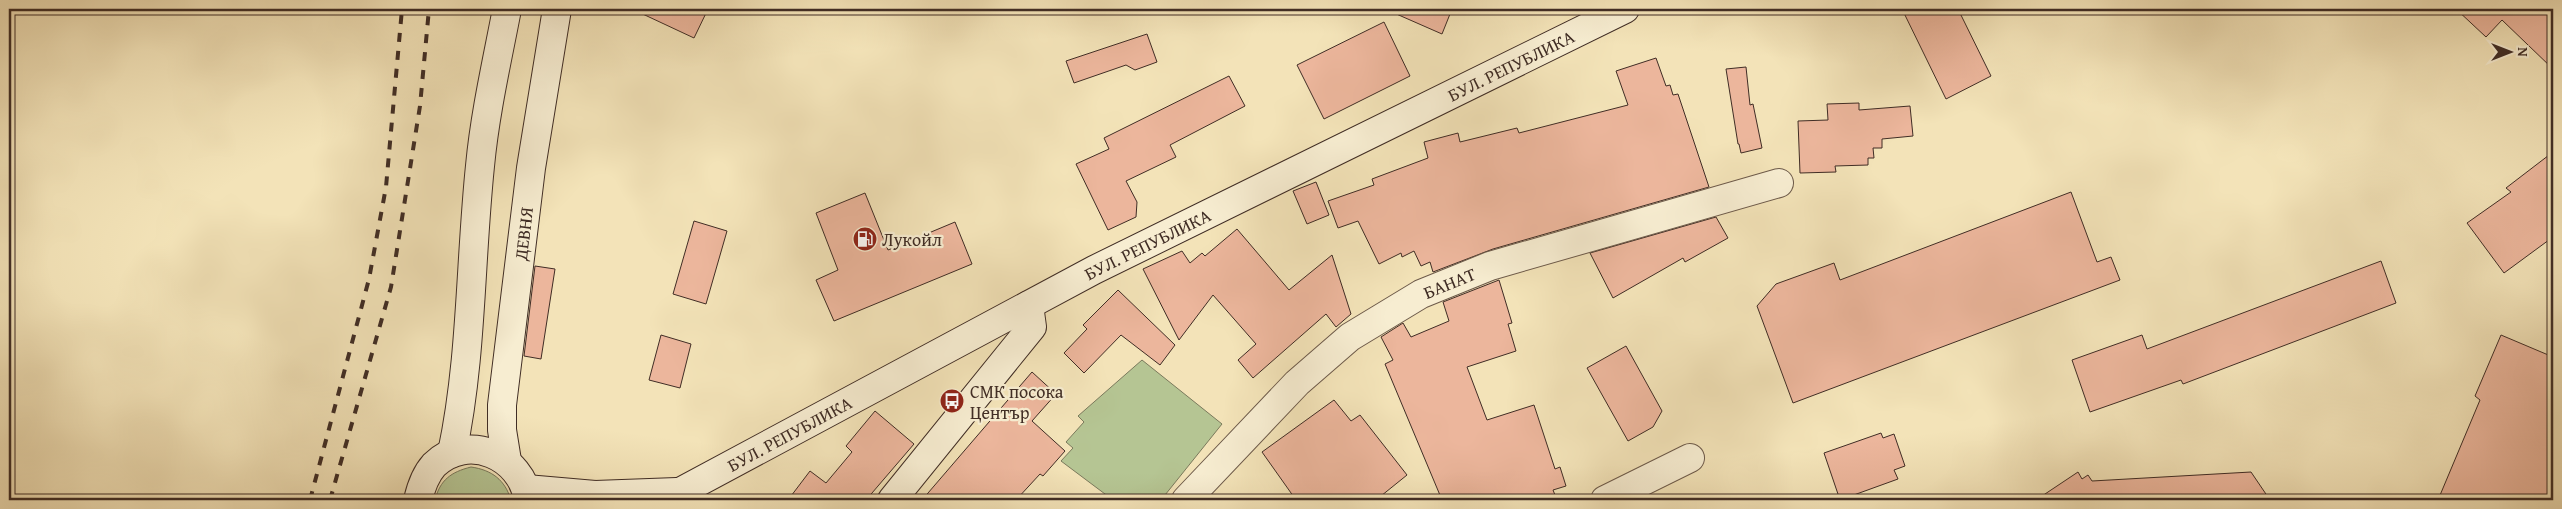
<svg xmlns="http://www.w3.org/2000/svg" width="2562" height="509" font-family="'Gentium Book Plus',serif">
  <rect width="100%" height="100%" fill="#f3e3b8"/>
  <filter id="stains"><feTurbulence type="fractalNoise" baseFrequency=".004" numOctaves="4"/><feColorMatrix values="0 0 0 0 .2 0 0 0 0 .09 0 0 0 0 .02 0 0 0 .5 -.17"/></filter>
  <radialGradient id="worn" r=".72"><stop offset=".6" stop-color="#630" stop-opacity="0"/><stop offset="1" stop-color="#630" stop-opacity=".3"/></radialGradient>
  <g fill="#b5c593" stroke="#7a795c">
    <path d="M1142 360 1222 424 1161 500H1113L1061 461 1073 448 1066 442 1084 422 1078 416Z"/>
    <path d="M471 467C492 470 505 480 511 500H435C440 480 451 472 471 467Z"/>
  </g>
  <g fill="#ecb69c" stroke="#402d25">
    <path d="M632 9H708L694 38Z"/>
    <path d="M1385 9H1452L1442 34Z"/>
    <path d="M1902 9H1958L1991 76 1946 99Z"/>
    <path d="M2456 9H2553V69L2502 20 2486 37Z"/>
    <path d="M1384 22 1410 76 1324 119 1297 65Z"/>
    <path d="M1147 34 1157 62 1135 70 1126 65 1074 83 1066 61Z"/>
    <path d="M1656 58 1666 86 1670 85 1673 95 1678 94 1709 187 1493 249 1433 272 1430 262 1421 266 1414 251 1402 257 1401 253 1379 264 1358 221 1338 228 1328 201 1374 185 1372 179 1428 158 1424 142 1458 133 1460 142 1517 128 1519 133 1628 105 1616 71Z"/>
    <path d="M1746 67 1750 105 1753 104 1762 148 1741 153 1739 144H1738L1726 69Z"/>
    <path d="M1229 76 1245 106 1170 145 1176 157 1126 181 1137 202 1136 217 1108 230 1076 164 1109 149 1104 138Z"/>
    <path d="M1859 103V110L1910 106 1913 136 1882 139V148H1873L1874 158H1868V165L1835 166 1836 172 1800 173 1798 121 1828 120 1827 104Z"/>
    <path d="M2553 152V237L2504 273 2467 223 2511 192 2506 188Z"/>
    <path d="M1316 182 1329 215 1307 224 1293 191Z"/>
    <path d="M2071 192 2097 262 2111 257 2120 280 1793 403 1757 306 1776 284 1834 263 1840 280Z"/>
    <path d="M865 193 888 250 955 222 972 264 834 321 816 280 838 270 816 213Z"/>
    <path d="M1716 217 1728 238 1685 262 1683 258 1613 298 1590 253Z"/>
    <path d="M694 221 727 231 706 304 673 294Z"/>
    <path d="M1237 229 1289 290 1332 255 1351 314 1336 327 1326 314 1253 378 1238 360 1256 344 1213 295 1179 340 1143 269 1182 251 1190 263 1202 253 1205 256Z"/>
    <path d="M2381 261 2396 303 2183 384 2181 380 2090 412 2072 360 2142 335 2147 349Z"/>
    <path d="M535 266 555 269 541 359 524 356Z"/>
    <path d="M1499 280 1512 323 1508 324 1516 351 1467 367 1487 420 1534 405 1555 469 1560 467 1566 486 1553 490 1557 500H1442L1385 364 1393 360 1381 337 1403 323 1411 337 1449 321 1443 302Z"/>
    <path d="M1118 290 1175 345 1160 365 1121 335 1084 373 1064 353 1087 329 1083 325Z"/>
    <path d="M661 335 691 344 680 388 649 380Z"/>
    <path d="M2501 335 2553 357V500H2438L2480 400 2475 396Z"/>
    <path d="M1626 346 1662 411 1653 427 1628 441 1587 368Z"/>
    <path d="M1032 372 1056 394 1032 421 1065 451 1043 476 1040 474 1016 500H922Z"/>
    <path d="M1334 400 1351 421 1360 415 1407 475 1376 500H1296L1262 452Z"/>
    <path d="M875 411 914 444 866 500H788L810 471 826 483 852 452 846 446Z"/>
    <path d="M1881 433 1883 438 1894 434 1905 466 1894 470 1898 479 1840 500 1824 453Z"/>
    <path d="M2078 472 2082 479 2088 475 2092 481 2251 472 2270 500H2036Z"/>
  </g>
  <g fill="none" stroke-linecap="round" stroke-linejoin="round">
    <defs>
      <g id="street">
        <path id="s1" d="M1186 500 1297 383 1350 337 1421 294 1490 266 1779 183"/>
        <path d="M1605 500 1690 458"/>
      </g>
      <g id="secondary">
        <path d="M452 453C472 359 470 262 480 166 485 113 497 61 507 9"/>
        <path id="s2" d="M507 461 502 430V405L531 168 557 9"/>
        <path d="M526 489 595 495 677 492"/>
        <path d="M418 500C421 487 425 475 434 465 468 432 522 456 528 500"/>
        <path id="s3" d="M665 500 1094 270 1625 9"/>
        <path d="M892 500 1032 327 1029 305"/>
      </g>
    </defs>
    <use href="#street" stroke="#6d5a4a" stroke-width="30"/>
    <use href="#secondary" stroke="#402d25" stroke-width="30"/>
    <use href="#street" stroke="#f7edd1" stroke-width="28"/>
    <use href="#secondary" stroke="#f7edd1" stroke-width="28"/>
    <g stroke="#402d25" stroke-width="4" stroke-dasharray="9 9" stroke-linecap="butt">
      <path d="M310 500 369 279 386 187 402 9"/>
      <path d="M330 500 391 287 420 106 429 9"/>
    </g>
  </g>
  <defs>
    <symbol id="fuel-disc" viewBox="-11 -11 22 22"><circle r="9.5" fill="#8f2418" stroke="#f7edd1"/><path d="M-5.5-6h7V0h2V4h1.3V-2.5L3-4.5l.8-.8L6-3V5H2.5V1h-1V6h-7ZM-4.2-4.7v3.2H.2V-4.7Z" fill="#fff"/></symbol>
    <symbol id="bus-disc" viewBox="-11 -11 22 22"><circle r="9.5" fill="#8f2418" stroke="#f7edd1"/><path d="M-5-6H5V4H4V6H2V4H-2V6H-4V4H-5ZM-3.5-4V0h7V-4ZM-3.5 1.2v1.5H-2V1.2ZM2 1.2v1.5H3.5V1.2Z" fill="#fff"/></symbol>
  </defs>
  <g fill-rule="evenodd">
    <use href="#fuel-disc" x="851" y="225" width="28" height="28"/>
    <use href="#bus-disc" x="938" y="387" width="28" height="28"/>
  </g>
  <g text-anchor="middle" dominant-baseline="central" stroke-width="4.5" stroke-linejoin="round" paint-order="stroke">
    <g font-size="18" fill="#402d25" stroke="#f7edd1">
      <text stroke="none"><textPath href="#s3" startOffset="951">БУЛ. РЕПУБЛИКА</textPath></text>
      <text stroke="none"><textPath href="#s2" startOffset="229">ДЕВНЯ</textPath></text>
      <text stroke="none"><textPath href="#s3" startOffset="546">БУЛ. РЕПУБЛИКА</textPath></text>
      <text stroke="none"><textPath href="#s1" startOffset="345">БАНАТ</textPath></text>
      <text stroke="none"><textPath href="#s3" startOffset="141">БУЛ. РЕПУБЛИКА</textPath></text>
    </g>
    <g font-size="18" fill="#402d25" stroke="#f7edd1" text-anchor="start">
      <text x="882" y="239">Лукойл</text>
      <text x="970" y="391">СМК посока<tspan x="970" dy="21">Център</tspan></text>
    </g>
  </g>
  <rect width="2562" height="509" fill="none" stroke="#f3e3b8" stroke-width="30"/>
  <rect x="10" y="10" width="2542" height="489" fill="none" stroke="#402d25" stroke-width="2.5"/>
  <rect x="15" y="15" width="2532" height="479" fill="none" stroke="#402d25"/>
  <g transform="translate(2510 52) rotate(90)" stroke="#f7edd1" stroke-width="4" paint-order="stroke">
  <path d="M0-4L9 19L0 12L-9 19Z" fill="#402d25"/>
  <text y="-8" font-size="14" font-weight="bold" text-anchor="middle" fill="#402d25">N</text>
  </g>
  <rect width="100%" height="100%" filter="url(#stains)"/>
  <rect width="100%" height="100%" fill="url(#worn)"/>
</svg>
